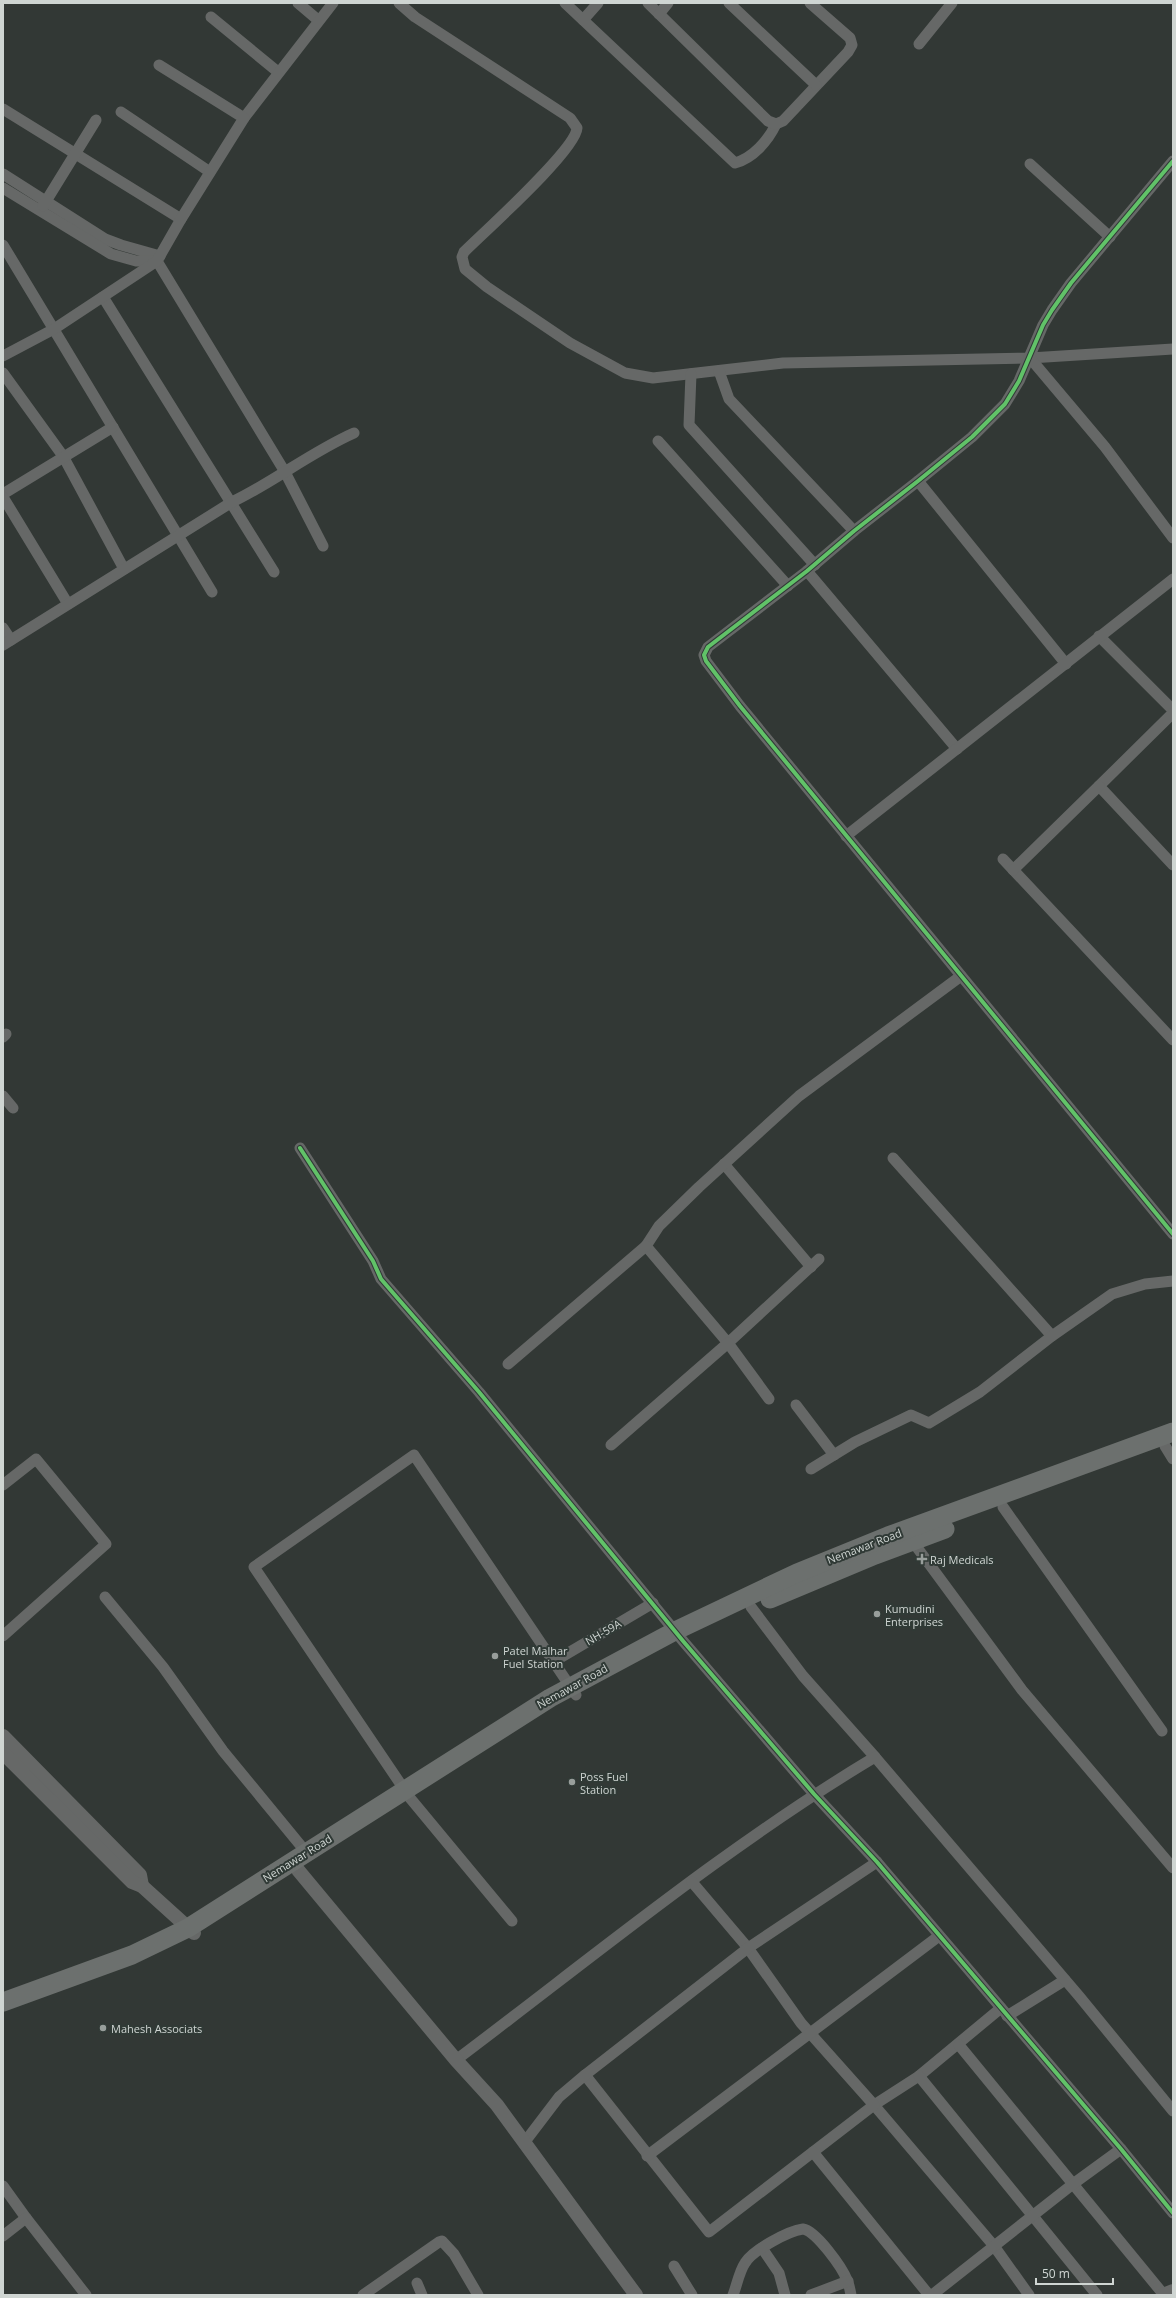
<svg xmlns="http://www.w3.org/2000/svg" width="1176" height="2298" font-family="'Open Sans',sans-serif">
  <rect width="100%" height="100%" fill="#323835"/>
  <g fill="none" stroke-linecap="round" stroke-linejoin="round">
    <g stroke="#666867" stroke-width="11">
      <path d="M298 3 318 20"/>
      <path d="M399 3 415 17 570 118 577 128C576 150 484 232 464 252L462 257 465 269 487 287 570 343 625 373 653 378 783 363 1030 358 1173 349"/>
      <path d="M565 3 735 163C753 158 768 141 776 124"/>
      <path d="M648 3 768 121 776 124 783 121 848 52 852 45 850 38 810 3"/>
      <path d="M729 3 816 85"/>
      <path d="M659 14 668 3"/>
      <path d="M211 17 278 72"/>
      <path d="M583 20 598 3"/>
      <path d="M919 44 952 3"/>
      <path d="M3 109 181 219"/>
      <path d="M121 112 210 172"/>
      <path d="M244 118 333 3"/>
      <path d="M1173 161 1071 283 1052 310 1043 325 1019 381 1005 404 972 437 918 481 854 531 807 571 708 647 704 655 706 661 740 706 1173 1234"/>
      <path d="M1030 164 1110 237"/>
      <path d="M3 174 105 239 121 245 160 256"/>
      <path d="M3 188 111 254 136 261H157L285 472 323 546"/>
      <path d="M43 206 96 120"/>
      <path d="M3 245 212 592"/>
      <path d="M103 297 274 572"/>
      <path d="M3 356 54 329 157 261 181 219 244 118 159 65"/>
      <path d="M1030 358 1105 447 1173 538"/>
      <path d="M719 371 729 399 854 531"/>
      <path d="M3 373 63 456 124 569"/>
      <path d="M691 374 689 425 815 565"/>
      <path d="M658 441 788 586"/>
      <path d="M918 481 1066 664"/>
      <path d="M3 494 113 427"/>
      <path d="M3 497 68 604"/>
      <path d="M807 571 957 749"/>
      <path d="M3 628 11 640"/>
      <path d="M1099 636 1173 710"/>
      <path d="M3 645 232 502C274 482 311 452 354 433"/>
      <path d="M1173 713 1099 786 1173 865"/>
      <path d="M846 836 1173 579"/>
      <path d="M1003 859 1173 1040"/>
      <path d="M1013 870 1099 786"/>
      <path d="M3 1037 6 1034"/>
      <path d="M3 1096 13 1108"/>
      <path d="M300 1148 373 1261 381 1279 479 1392 683 1641 814 1794 877 1862 1121 2149 1173 2213"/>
      <path d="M893 1158 1052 1336"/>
      <path d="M724 1164 811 1267"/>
      <path d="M819 1259 728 1343 646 1246 659 1226 699 1187 799 1096 961 976"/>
      <path d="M508 1364 646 1246"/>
      <path d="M796 1405 834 1455"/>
      <path d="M611 1445 728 1343 769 1399"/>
      <path d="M1165 1446 1173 1459"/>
      <path d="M811 1469 855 1442 911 1415 929 1423 980 1392 1052 1336 1112 1294 1145 1284 1173 1281"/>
      <path d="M3 1485 36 1459 106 1544 3 1636"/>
      <path d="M1003 1507 1162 1731"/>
      <path d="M913 1542 1022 1690 1173 1868"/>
      <path d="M105 1597 163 1667 223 1751 306 1852"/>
      <path d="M751 1607 803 1676 875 1757"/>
      <path d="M553 1662 653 1603"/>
      <path d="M512 1921 410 1798 254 1567 414 1455 576 1695"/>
      <path d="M1001 2008 919 2076 874 2105 994 2246 1029 2295"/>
      <path d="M1007 2016 1065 1980"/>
      <path d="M959 2045 1164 2295"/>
      <path d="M456 2060C593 1957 728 1845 875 1757L1079 1996 1173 2111"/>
      <path d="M585 2075 709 2232 874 2105 801 2023 748 1948 692 1882"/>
      <path d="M919 2076 1097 2295"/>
      <path d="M524 2143 559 2097 585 2075 748 1948 877 1862"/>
      <path d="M813 2152 929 2295"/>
      <path d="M647 2156 939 1936"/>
      <path d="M3 2186 26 2218"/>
      <path d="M3 2236 26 2218 86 2295"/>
      <path d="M762 2248 779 2273 785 2295"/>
      <path d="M674 2266 692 2295"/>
      <path d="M417 2283 422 2295"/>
      <path d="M363 2295 439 2242 442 2241 454 2254 478 2295"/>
      <path d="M733 2295C737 2285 739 2272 745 2263 753 2250 788 2231 803 2229 816 2231 842 2267 847 2280 849 2284 850 2290 851 2295"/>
      <path d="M811 2295 848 2281"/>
      <path d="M932 2295 1073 2184 1121 2149"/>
    </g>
    <g stroke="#666867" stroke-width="14">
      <path d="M3 1736 140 1875 142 1886"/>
      <path d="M3 1753 132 1882 142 1886 194 1933"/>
      <path d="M298 1870 456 2060 497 2105 636 2295"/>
      <path d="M1163 2295 1173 2291"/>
    </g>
    <g stroke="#6c706e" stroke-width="19">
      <path d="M770 1599 875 1555 945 1529"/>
      <path d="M3 2002 132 1955 188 1928 550 1698 675 1631 797 1573 888 1536 1173 1432"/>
    </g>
    <defs>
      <g id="cycleway">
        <path d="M1173 161 1071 283 1052 310 1043 325 1019 381 1005 404 972 437 918 481 854 531 807 571 708 647 704 655 706 661 740 706 1173 1234"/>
        <path d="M300 1148 373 1261 381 1279 479 1392 683 1641 814 1794 877 1862 1121 2149 1173 2213"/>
      </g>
    </defs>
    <use href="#cycleway" stroke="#303a36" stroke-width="6"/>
    <use href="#cycleway" stroke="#61c268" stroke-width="4"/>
  </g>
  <g fill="#989e9b" stroke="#303a36" stroke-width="1.5">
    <path d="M920 1553h4v4h4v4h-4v4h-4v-4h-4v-4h4z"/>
    <circle cx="877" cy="1614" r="4"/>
    <circle cx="495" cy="1656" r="4"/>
    <circle cx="572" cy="1782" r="4"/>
    <circle cx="103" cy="2028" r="4"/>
  </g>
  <g text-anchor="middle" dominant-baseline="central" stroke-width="4" stroke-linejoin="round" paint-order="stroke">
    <g font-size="11" fill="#cfd5d2" stroke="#303a36">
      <text transform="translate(864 1546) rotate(-21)">Nemawar Road</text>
      <text transform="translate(603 1632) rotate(-30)">NH-59A</text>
      <text transform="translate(572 1686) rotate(-29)">Nemawar Road</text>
      <text transform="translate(297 1858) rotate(-32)">Nemawar Road</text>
    </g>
    <g font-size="11" fill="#cfd5d2" stroke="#303a36" text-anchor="start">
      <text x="930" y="1559">Raj Medicals</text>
      <text x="885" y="1608">Kumudini<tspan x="885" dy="13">Enterprises</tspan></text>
      <text x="503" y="1650">Patel Malhar<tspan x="503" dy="13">Fuel Station</tspan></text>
      <text x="580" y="1776">Poss Fuel<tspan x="580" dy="13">Station</tspan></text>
      <text x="111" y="2028">Mahesh Associats</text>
    </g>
  </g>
  <rect width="1176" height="2298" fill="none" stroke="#cfd5d2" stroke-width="8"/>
  <path d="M1036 2278v6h77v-6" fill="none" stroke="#cfd5d2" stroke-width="2"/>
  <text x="1042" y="2278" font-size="12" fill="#cfd5d2" stroke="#303a36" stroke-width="3" paint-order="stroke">50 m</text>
</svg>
